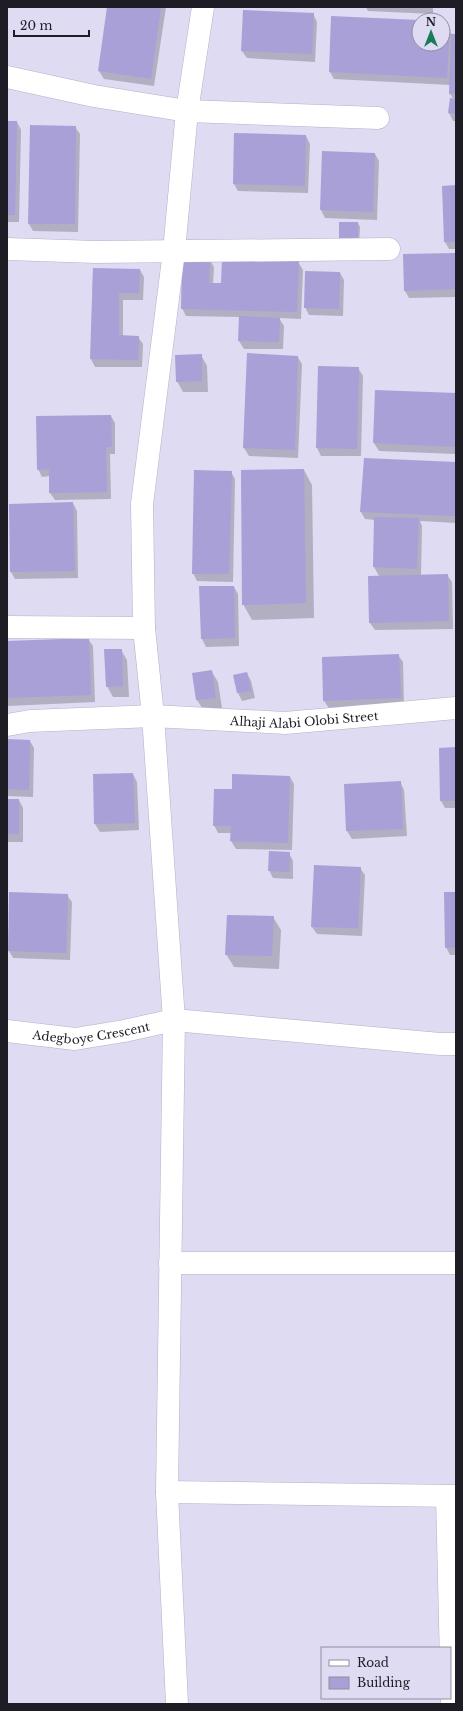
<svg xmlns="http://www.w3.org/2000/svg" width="463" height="1711" font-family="'Libre Baskerville',serif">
  <rect width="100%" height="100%" fill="#dedbf2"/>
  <g fill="#0003">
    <path d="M108 7H166L154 86 104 79 99 71Z"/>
    <path d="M366 7H433V14L368 11Z"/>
    <path d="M313 14 317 22 315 62 247 58 242 51Z"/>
    <path d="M419 21V44H443V30H449L452 35H456V121H453L449 113 451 99 454 100 450 94V85L334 79 330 72Z"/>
    <path d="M7 122H17L21 130 19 222H7Z"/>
    <path d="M75 127 80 134 78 232 33 231 29 224Z"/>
    <path d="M306 136 310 144 308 193 238 191 234 184Z"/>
    <path d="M323 152 375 154 379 161 377 220 325 218 321 210Z"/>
    <path d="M456 186V249H449L445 242Z"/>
    <path d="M358 223 360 227 359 245H342Z"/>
    <path d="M456 254V297L409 298 405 291Z"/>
    <path d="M210 260 214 267 213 284H222L298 262 303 270 301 319 279 318 284 326 283 349H244L239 341 240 317 186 316 182 308Z"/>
    <path d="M93 269 140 270 144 277 143 300H123V336L138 337 143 344 142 367H95L91 359Z"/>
    <path d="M340 273 344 280 343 316 309 315 305 307Z"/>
    <path d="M201 355 207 366 208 392H183L177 381Z"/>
    <path d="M297 356 302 364 298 458 249 456 244 448Z"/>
    <path d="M319 367 358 368 363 376 361 456H321L317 448Z"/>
    <path d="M456 394V454L379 451 374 443Z"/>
    <path d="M111 416 115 423V454H110L111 499 55 500 50 493V476L42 477 38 469Z"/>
    <path d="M456 463V523L420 521 422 526 421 576 447 575 452 582 453 629 375 630 370 623 379 576 374 567 375 520 365 519 361 512Z"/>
    <path d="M304 470 312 485 314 618 252 620 243 604Z"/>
    <path d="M231 472 235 479 233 582 197 581 193 573Z"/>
    <path d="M73 503 77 511 78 578 15 579 11 572Z"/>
    <path d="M200 587H234L238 594 239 646 206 647 202 639Z"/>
    <path d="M88 639 93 646 95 702 8 706 7 703V642Z"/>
    <path d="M121 650 127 660 129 697H113L107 686Z"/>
    <path d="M398 655 403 662 404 706 329 708 324 701 323 658Z"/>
    <path d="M212 672 218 682 222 708 204 711 197 700 193 674Z"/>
    <path d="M247 673 251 681 255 698 242 701 238 693 234 676Z"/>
    <path d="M7 740 30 741 34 748 33 797 7 796Z"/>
    <path d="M456 748V808H445L441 801Z"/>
    <path d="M133 774 137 782 139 830 100 832 95 824 94 775Z"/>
    <path d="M290 777 294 784 292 850 236 849 231 841 232 833H218L214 825 233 790Z"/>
    <path d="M400 782 404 790 407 836 352 839 347 831 345 785Z"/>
    <path d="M7 800H19L23 808V842H7Z"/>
    <path d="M289 853 293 861V879L273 878 269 870Z"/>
    <path d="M360 868 365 875 362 936 317 934 312 927Z"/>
    <path d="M456 893V955H450L446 947Z"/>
    <path d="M67 895 72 902 70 960 13 958 9 951Z"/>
    <path d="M273 917 281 930 279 969 234 967 226 954Z"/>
  </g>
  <g fill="#a8a0d6">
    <path d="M107 7H161L151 79 98 71Z"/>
    <path d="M243 10 314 13 312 54 241 51Z"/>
    <path d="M331 16 419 20V44H443V29H450L447 78 329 72Z"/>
    <path d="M451 34H456V94H449Z"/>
    <path d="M450 98 456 99V114L448 113Z"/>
    <path d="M7 121H17L15 215H7Z"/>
    <path d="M30 125 76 126 75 224H28Z"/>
    <path d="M234 133 306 135 305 186 233 184Z"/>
    <path d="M322 151 375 153 373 212 320 210Z"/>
    <path d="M456 185V242H444L442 186Z"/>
    <path d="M339 222H358V242L339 241Z"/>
    <path d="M456 253V289L404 291 403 254Z"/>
    <path d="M182 258 210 259 209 283H221L222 259 299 261 297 312 181 309Z"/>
    <path d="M93 268 140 269 139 293H119V335L139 336 138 360 90 359Z"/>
    <path d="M305 271 340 272 339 309 304 308Z"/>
    <path d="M239 316 280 318 279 342 238 341Z"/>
    <path d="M247 353 298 356 295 450 243 448Z"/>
    <path d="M202 354V381L176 382 175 355Z"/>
    <path d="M318 366 359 367 357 449 316 448Z"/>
    <path d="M375 390 456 393V447L373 443Z"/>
    <path d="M111 415 112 447H106L107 492 49 493V469L37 470 36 416Z"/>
    <path d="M364 458 456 462V516L360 512Z"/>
    <path d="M304 469 306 603 242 605 241 470Z"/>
    <path d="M194 470 232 471 229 574H192Z"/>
    <path d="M73 502 75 571 10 572 9 504Z"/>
    <path d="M374 517 419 518 417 569 373 567Z"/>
    <path d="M448 574 449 621 369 623 368 576Z"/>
    <path d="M199 586H234L235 638 201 639Z"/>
    <path d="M89 638 91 695 7 698V641Z"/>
    <path d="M104 649H122L123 686 106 687Z"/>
    <path d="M399 654 401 698 323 701 322 657Z"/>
    <path d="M212 670 216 698 196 700 192 673Z"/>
    <path d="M247 672 251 691 237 693 233 675Z"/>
    <path d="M7 739 30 740 29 790 7 789Z"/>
    <path d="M456 747V801H440L439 748Z"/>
    <path d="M133 773 135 823 94 824 93 774Z"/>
    <path d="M232 774 290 776 288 843 230 841 231 826H213L214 789H232Z"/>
    <path d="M401 781 403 829 346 831 344 784Z"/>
    <rect x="7" y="799" width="12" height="35"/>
    <path d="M269 851 290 852 289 872 268 871Z"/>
    <path d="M314 865 361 867 358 928 311 927Z"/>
    <path d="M9 892 68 894 66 953 8 951Z"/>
    <path d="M444 892H456V947L445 948Z"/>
    <path d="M227 915 274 916 272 956 225 955Z"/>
  </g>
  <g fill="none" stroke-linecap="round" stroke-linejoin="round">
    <defs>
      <g id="minor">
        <path d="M7 77 94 96 187 111 378 118"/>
        <path d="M7 249 96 252 389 249"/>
        <path d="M7 627 144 628"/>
        <path id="s1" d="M7 725 30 721 153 716 285 723 456 708"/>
        <path id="s2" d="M7 1031 75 1039 124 1031 174 1020 440 1044H456"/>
        <path d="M170 1263H456"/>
        <path d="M167 1492 456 1496"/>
        <path d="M447 1497 452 1704"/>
        <path d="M177 1704 167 1492 174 1020 153 716 144 628 142 504 174 251 187 111 203 7"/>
      </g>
    </defs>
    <use href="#minor" stroke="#b4b1c7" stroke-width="23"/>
    <use href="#minor" stroke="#fff" stroke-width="22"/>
  </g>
  <g text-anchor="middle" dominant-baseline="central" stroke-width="3" stroke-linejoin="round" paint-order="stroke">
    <g font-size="12" fill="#1e1d25" stroke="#dedbf2">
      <text stroke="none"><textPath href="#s1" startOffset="298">Alhaji Alabi Olobi Street</textPath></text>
      <text stroke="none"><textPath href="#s2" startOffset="85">Adegboye Crescent</textPath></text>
    </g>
  </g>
  <rect width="463" height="1711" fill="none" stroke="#1e1d25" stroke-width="16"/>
  <rect x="321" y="1647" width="130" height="52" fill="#dedbf2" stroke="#918fa0"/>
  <rect x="329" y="1660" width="20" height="6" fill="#ffffff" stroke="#918fa0"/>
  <text x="357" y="1667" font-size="12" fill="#1e1d25">Road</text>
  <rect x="329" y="1677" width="20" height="12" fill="#a8a0d6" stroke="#918fa0"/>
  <text x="357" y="1687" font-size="12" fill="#1e1d25">Building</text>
  <g transform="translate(431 32)"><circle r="19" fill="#dedbf2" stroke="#918fa0"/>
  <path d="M0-3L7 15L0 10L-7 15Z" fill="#197c55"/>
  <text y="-6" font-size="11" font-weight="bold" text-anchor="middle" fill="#1e1d25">N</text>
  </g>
  <path d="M14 30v6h75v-6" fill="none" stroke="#1e1d25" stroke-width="2"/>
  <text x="20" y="30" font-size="12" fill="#1e1d25" stroke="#dedbf2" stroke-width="3" paint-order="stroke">20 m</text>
</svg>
